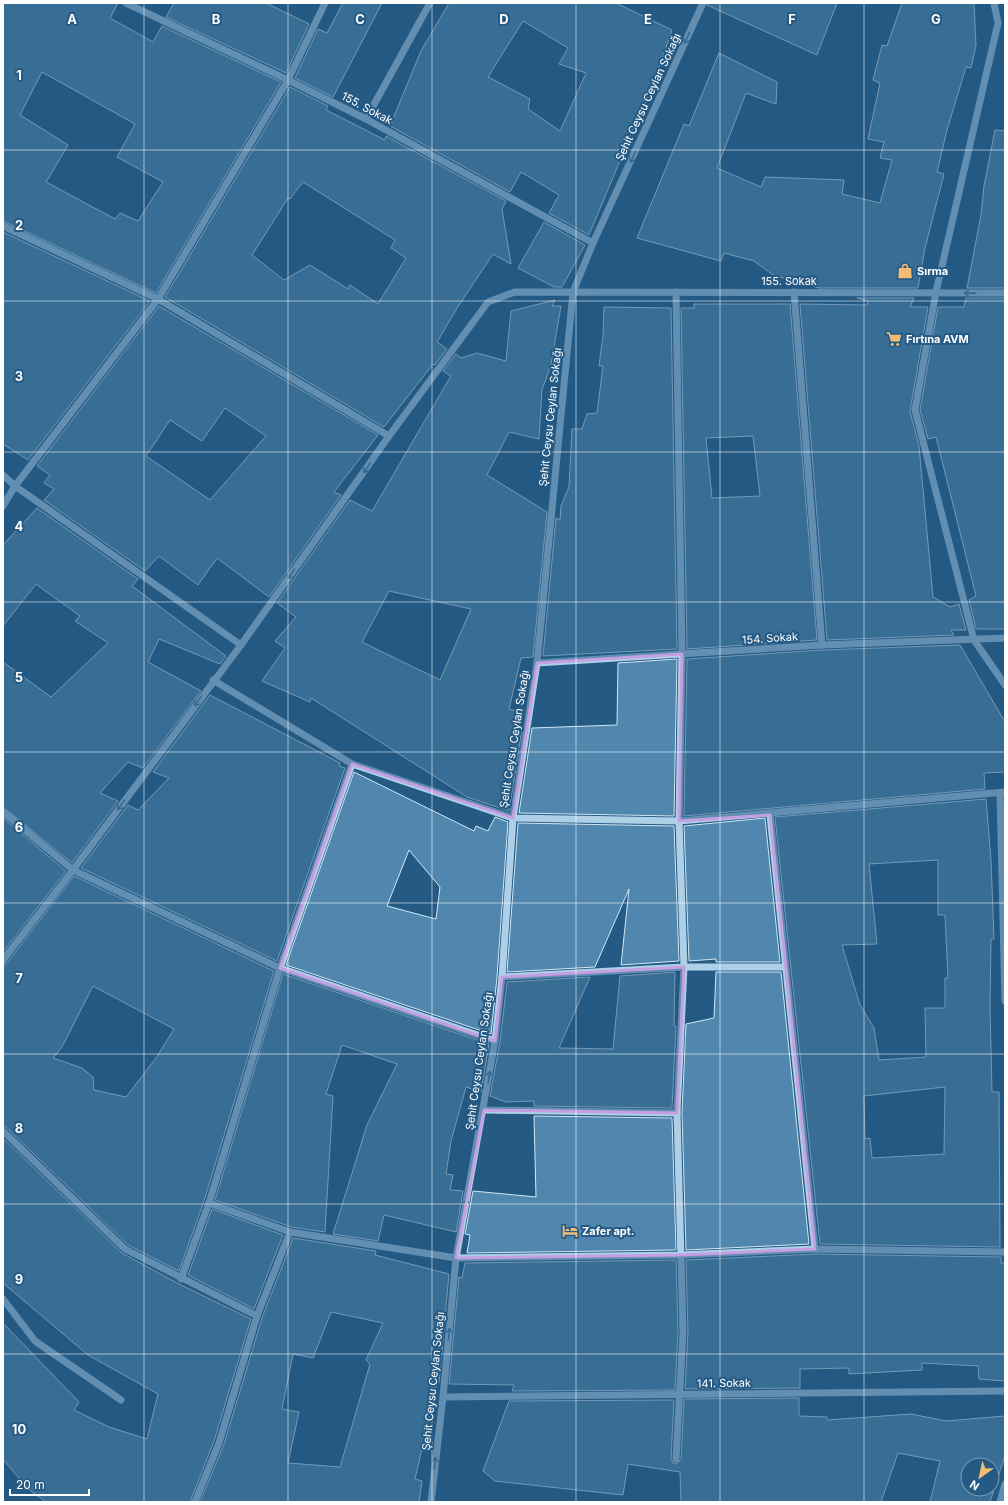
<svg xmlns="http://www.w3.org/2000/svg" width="1008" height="1505" font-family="Inter,sans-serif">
  <rect width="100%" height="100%" fill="#255a84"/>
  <g fill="#5186ae" stroke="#d2e7f6" fill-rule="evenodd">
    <path d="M3 3H118L110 18 153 42 162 26 281 82 156 293 3 221ZM42 72 135 124 117 157 163 182 138 221 120 213 115 219 46 182 68 145 20 115Z"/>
    <path d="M174 3H266L309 24 286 73 166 17Z"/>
    <path d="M343 3H382L333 97 295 78 318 29 327 33Z"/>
    <path d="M449 3H616L672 30 650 93 634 127 589 235 549 213 559 195 521 172 510 192 390 126 421 51ZM523 21 568 48 559 64 586 73 560 131 528 109 530 99 488 77Z"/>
    <path d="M708 3H837L817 55 707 5Z"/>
    <path d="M902 3H974L976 45 971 68 966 67 947 130 937 172 944 174 925 248 918 288H819L773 275 754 261 724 253 721 261 637 238 684 124 689 126 719 53 777 82 776 104 746 93 717 168 761 187 765 177 844 180 842 194 880 203 892 160 880 158 884 142 868 139 880 83 873 80 882 45 887 46Z"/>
    <path d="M290 87 328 106 326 110 385 140 386 136 506 201 502 209 511 264 493 254 459 305 437 342 447 349 435 365 433 364 384 427 165 297ZM303 182 395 240 391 248 406 258 378 304 350 285 348 289 310 265 284 280 252 255 288 198 290 199Z"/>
    <path d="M995 130 1005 131V288H967L981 215 984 186Z"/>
    <path d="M544 222 585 245 562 287H554L518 268Z"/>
    <path d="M3 232 150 301 28 460 3 444Z"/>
    <path d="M857 298H914L910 307H928L910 411 919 446 933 597 950 607 959 604 966 630H951L954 635 827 640 800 304 867 305 868 301Z"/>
    <path d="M966 298H1005V629H976L969 600 976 596 936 437 928 439 920 410 938 307H964Z"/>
    <path d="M555 300 552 306H561L551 365 542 390 539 439 509 432 487 475 547 512 533 657 521 658 509 709 517 711 513 729H522L509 811 467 797 311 698 310 702 262 681 285 648 275 641 296 617 277 603 350 500 372 511 451 376 443 371 456 354 461 358 477 353 506 361 511 311ZM389 591 471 609 440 680 362 642Z"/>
    <path d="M694 304H790L817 640 687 649 681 308H694ZM753 436 760 496 712 498 706 438Z"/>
    <path d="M159 306 378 435 334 492 341 495 269 597 217 558 198 585 159 556 145 571 44 500 54 489 44 483 50 475 37 466ZM225 408 266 436 210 500 146 456 170 420 202 441Z"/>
    <path d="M604 307 671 308 677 649 543 656 556 518 560 520 561 506 569 487 572 429H582L587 414 597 413 603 366H599L603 335Z"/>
    <path d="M37 508 138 579 132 586 226 656 220 664 159 639 148 662 201 691 143 768 128 762 100 793 118 801 72 863 3 807V662L51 697 108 643 75 621 80 616 36 584 3 626V545Z"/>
    <path d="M960 645 1005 722V772L984 773 985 789 684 816 687 659 822 650Z"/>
    <path d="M677 659 674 816 519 813 532 728 617 725 618 663Z"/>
    <path d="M210 695 340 763 339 766 345 768 277 961 81 868 128 805 138 810 169 778 153 772Z"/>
    <path d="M354 772 474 831 476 826 488 831 495 817 508 822 497 977 491 1034 286 965ZM409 850 440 887 436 919 387 906Z"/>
    <path d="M986 799 991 860 994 939H991L990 1007 992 1092H999L1000 1247 820 1244 775 817ZM938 860V915H945L948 978H945V1008H925L926 1057 879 1060 874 1028 860 1005 842 945 877 944 869 864ZM945 1087 944 1154 872 1158 870 1138 865 1139 864 1096Z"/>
    <path d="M3 818 66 871 3 952Z"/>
    <path d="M765 818 780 962H716V959L689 961 684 826Z"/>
    <path d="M518 823 674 826 679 961 621 965 629 889 595 967 507 972Z"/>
    <path d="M74 876 274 971 204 1201 179 1271 128 1245 6 1127 3 1126V965L7 963ZM93 986 174 1029 156 1058 126 1097 94 1090 93 1077 82 1068 53 1058 62 1047Z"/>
    <path d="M675 972 674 1026H676L672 1108 534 1106V1101L506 1102 490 1096 500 1042 507 982 590 977 559 1048 613 1049 620 976Z"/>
    <path d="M716 972H781L809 1244 686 1250 682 1113 686 1024 714 1018Z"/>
    <path d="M283 974 489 1044 481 1092 466 1087 451 1141 446 1174 453 1175 450 1190 463 1191 456 1232 384 1215 378 1241 333 1234 367 1125 397 1064 342 1045 326 1094 333 1096 325 1232 291 1227 215 1200Z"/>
    <path d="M534 1116 672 1118 676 1250 467 1253 470 1235 465 1234 473 1191 536 1197Z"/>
    <path d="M3 1138 122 1253 179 1284 251 1319 214 1441 190 1502H46L27 1488 3 1459V1323L79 1402 74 1410 109 1427 147 1439 158 1394 88 1355 3 1283Z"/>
    <path d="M212 1209 283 1235 254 1309 188 1275Z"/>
    <path d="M293 1238 376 1251 375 1255 449 1274 439 1383H437L415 1479 422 1481 419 1502H200L224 1444 262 1318ZM331 1312 383 1323 366 1360 370 1364 340 1467 288 1463 299 1412 282 1409 293 1354 313 1358Z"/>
    <path d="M815 1254 1001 1257V1263H1005V1381L979 1379 978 1366 922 1363V1370L849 1374V1368L800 1369V1388L685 1389 688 1332 686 1260Z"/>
    <path d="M676 1260 678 1332 675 1390 512 1391 514 1385 449 1384 459 1277 462 1278 465 1263Z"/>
    <path d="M799 1398V1416L827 1417V1420L911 1414 946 1421 1005 1416V1455L990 1502H930L940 1461 898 1453 881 1502H681L680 1472 628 1464 623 1495 495 1481 483 1471 509 1401 674 1400 671 1459 673 1463 676 1464 681 1459 684 1399ZM968 1465H992V1489H968Z"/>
  </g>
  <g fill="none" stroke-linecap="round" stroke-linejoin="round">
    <g stroke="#aecfe8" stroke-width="7">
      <path d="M126 3 288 80 366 119 593 243"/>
      <path d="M994 3 998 23 936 292 915 410 974 640 1005 685"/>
      <path d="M366 119 430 3"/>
      <path d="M3 226 158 299 389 436"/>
      <path d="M676 292 682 654 679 821 684 967 677 1113 683 1332 676 1459"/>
      <path d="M794 292 822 645"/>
      <path d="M3 475 15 486 241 645"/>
      <path d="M3 506 15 486 158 299 288 80 325 3"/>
      <path d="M537 663 822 645 1005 638"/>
      <path d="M213 680 352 764 513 818 679 821 1005 792"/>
      <path d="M1000 793 1005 1001"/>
      <path d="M3 812 73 870 280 968 495 1041"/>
      <path d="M770 815 815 1249"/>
      <path d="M3 960 73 870 241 645 389 436 488 302 515 292 1005 293"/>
      <path d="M502 977 684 967H785"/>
      <path d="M484 1110 677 1113"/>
      <path d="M3 1131 125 1249 257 1316"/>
      <path d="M209 1203 290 1232 456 1258 680 1255 815 1249 1005 1252"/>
      <path d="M181 1279 209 1203 280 968 352 764"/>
      <path d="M3 1299 35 1341 121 1400"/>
      <path d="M443 1397 1005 1391"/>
      <path d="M195 1502 219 1443 257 1316 290 1232"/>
      <path d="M431 1502 443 1397 456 1258 495 1041 502 977 513 818 537 663 573 292 593 243 703 3"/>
      <path d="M1000 1502 1005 1484"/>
    </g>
  </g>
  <defs><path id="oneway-shaft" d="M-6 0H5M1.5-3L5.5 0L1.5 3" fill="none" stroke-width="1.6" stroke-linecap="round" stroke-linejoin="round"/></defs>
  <g stroke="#4e7da2">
    <use href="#oneway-shaft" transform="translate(687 38) rotate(115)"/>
    <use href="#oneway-shaft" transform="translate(633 157) rotate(115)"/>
    <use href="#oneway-shaft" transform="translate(970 293) rotate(-179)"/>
    <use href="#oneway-shaft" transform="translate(367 468) rotate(125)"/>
    <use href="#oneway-shaft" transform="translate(291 574) rotate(125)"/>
    <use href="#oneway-shaft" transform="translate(198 701) rotate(126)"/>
    <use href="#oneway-shaft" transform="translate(121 805) rotate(126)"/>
    <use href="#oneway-shaft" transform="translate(489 1077) rotate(-81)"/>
    <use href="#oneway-shaft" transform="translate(466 1205) rotate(-80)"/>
    <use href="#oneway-shaft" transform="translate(449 1334) rotate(-85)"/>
    <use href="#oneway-shaft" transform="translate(435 1463) rotate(-84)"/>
  </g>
  <path d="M0 0H1008V1505H0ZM682 654 679 821 770 815 815 1249 680 1255 456 1258 484 1110 677 1113 684 967 502 977 495 1041 280 968 352 764 513 818 537 663Z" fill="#255a84" fill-opacity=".55" fill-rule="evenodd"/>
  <path fill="none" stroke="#c4a0e2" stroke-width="3" stroke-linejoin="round" d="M682 654 679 821 770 815 815 1249 680 1255 456 1258 484 1110 677 1113 684 967 502 977 495 1041 280 968 352 764 513 818 537 663Z"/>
  <path fill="none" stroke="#fff" stroke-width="1" stroke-opacity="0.55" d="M144 3V1502M288 3V1502M432 3V1502M576 3V1502M720 3V1502M864 3V1502M3 150H1005M3 301H1005M3 452H1005M3 602H1005M3 752H1005M3 903H1005M3 1054H1005M3 1204H1005M3 1354H1005"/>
  <defs>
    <symbol id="shop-bare" viewBox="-9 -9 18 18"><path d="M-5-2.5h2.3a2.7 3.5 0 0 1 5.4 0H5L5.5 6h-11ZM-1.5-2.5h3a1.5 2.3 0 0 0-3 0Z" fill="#f2bd72" stroke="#255a84" stroke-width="2.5" paint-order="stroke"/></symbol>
    <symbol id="supermarket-bare" viewBox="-9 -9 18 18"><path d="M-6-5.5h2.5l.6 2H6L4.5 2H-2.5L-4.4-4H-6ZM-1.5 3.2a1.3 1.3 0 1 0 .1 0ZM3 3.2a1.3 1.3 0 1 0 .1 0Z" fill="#f2bd72" stroke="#255a84" stroke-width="2.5" paint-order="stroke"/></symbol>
    <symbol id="hotel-bare" viewBox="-9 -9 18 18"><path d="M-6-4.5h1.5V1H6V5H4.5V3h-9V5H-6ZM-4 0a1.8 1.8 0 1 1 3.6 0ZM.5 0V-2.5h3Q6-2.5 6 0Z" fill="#f2bd72" stroke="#255a84" stroke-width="2.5" paint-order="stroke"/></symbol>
  </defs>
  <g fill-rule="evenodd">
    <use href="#shop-bare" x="894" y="260" width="22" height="22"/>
    <use href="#supermarket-bare" x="883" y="328" width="22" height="22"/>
    <use href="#hotel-bare" x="559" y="1220" width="22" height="22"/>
  </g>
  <g text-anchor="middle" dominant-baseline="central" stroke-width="4" stroke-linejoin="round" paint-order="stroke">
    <g font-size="11" fill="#fff" stroke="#255a84">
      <text transform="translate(648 97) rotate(-65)">Şehit Ceysu Ceylan Sokağı</text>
      <text transform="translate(367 108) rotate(28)">155. Sokak</text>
      <text x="789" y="281">155. Sokak</text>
      <text transform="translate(550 417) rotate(-84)">Şehit Ceysu Ceylan Sokağı</text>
      <text transform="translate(770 638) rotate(-4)">154. Sokak</text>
      <text transform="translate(514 739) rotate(-81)">Şehit Ceysu Ceylan Sokağı</text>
      <text transform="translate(479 1061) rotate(-82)">Şehit Ceysu Ceylan Sokağı</text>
      <text transform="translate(433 1381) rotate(-84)">Şehit Ceysu Ceylan Sokağı</text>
      <text transform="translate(724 1383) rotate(-1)">141. Sokak</text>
    </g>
    <g font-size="11" font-weight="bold" fill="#fff" stroke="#255a84" text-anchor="start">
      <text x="917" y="271">Sırma</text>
      <text x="906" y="339">Fırtına AVM</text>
      <text x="582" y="1231">Zafer apt.</text>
    </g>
  </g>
  <g font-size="13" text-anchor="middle" font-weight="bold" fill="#fff" stroke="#255a84" stroke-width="4" stroke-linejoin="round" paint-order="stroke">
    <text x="72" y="24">A</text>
    <text x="216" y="24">B</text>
    <text x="360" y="24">C</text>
    <text x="504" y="24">D</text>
    <text x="648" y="24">E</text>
    <text x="792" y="24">F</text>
    <text x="936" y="24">G</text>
    <text x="19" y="80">1</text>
    <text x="19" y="230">2</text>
    <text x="19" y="381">3</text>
    <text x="19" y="531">4</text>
    <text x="19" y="682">5</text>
    <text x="19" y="832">6</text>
    <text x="19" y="983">7</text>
    <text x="19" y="1133">8</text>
    <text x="19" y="1284">9</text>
    <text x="19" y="1434">10</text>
  </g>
  <rect width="1008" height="1505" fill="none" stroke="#ffffff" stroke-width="8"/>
  <g transform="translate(980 1477) rotate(213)"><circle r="19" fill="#255a84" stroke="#7c9cb5"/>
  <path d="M0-3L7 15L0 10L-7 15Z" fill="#f2bd72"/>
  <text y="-6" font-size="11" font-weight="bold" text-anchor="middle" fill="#ffffff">N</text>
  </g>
  <path d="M10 1489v6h79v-6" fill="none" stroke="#ffffff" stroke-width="2"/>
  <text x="16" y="1489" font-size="12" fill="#ffffff" stroke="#255a84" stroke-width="3" paint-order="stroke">20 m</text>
</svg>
